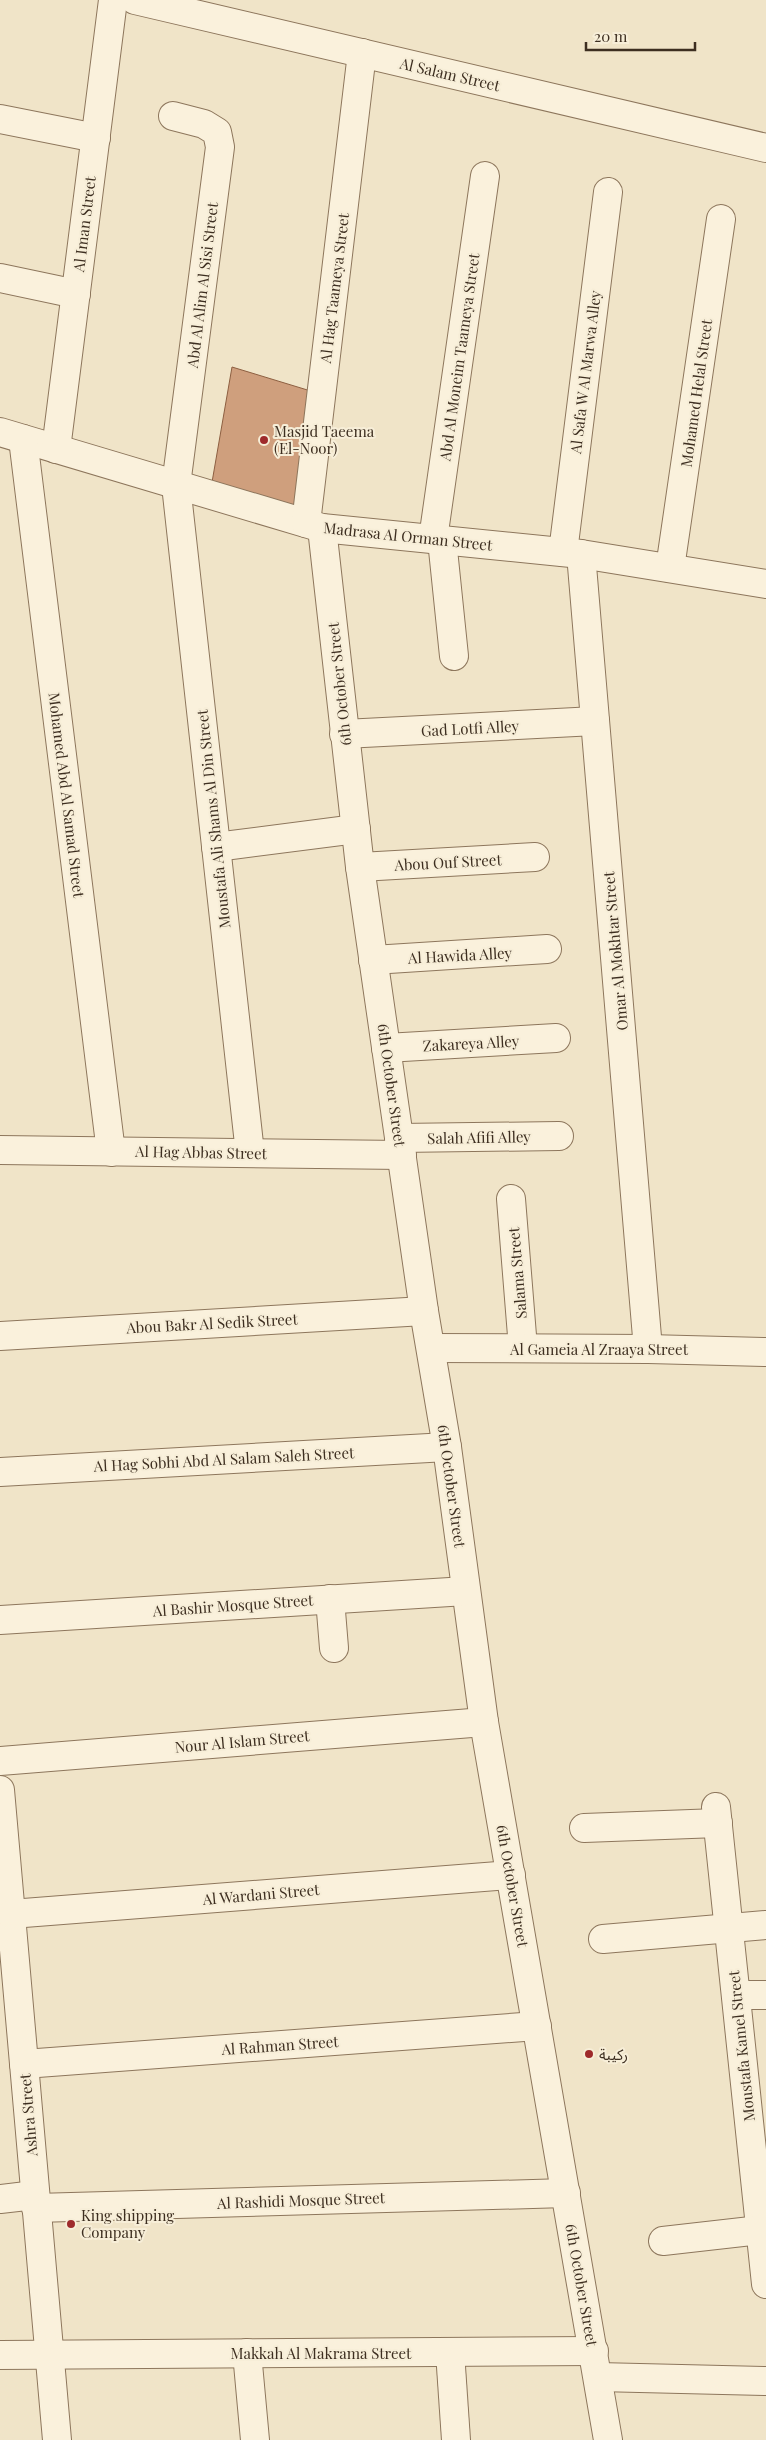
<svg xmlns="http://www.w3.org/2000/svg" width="766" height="2440" font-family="'Playfair Display','Noto Sans Arabic',serif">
  <rect width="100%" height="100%" fill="#f0e4c8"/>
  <path fill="#cf9f7d" stroke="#8d5f41" d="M232 367 314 392 300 516 211 488Z"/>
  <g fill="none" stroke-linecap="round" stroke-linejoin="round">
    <defs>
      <g id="street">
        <path d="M135 0 766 148"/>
        <path d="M173 116 204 124 217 132 220 147 176 485 250 1153"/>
        <path d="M0 119 96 138"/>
        <path d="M0 278 76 294"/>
        <path d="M0 432 322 528 581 554 766 584"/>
        <path d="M23 439 111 1152"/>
        <path d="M56 449 113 0"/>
        <path d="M306 523 362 53"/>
        <path d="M322 528 360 867 424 1311 447 1447 484 1722 608 2440"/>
        <path d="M433 539 485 176"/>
        <path d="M442 540 454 656"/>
        <path d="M563 552 608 192"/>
        <path d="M581 554 648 1349"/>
        <path d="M670 568 721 219"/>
        <path d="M344 734 595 721"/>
        <path d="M216 847 356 829"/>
        <path d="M360 867 535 857"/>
        <path d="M373 960 547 949"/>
        <path d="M386 1048 556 1038"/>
        <path d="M399 1138 559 1136"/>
        <path d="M0 1150 402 1155"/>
        <path d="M511 1199 523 1348"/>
        <path d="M0 1336 424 1311"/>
        <path d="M431 1348 648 1349 766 1352"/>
        <path d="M0 1472 447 1447"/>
        <path d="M330 1599 334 1648"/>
        <path d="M0 1620 466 1591"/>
        <path d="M0 1761 484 1722"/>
        <path d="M0 1790 57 2440"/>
        <path d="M716 1807 766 2284"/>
        <path d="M584 1828 718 1823"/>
        <path d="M11 1914 511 1875"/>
        <path d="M603 1939 766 1925"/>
        <path d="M736 1995H766"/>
        <path d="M24 2064 537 2026"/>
        <path d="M0 2199 35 2195"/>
        <path d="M36 2208 566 2193"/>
        <path d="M663 2241 760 2230"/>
        <path d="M450 2352 456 2440"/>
        <path d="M247 2353 255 2440"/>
        <path d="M0 2355 594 2351"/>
        <path d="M598 2377 766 2381"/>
      </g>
    </defs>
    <use href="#street" stroke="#8d765c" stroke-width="30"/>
    <use href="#street" stroke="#faf1dc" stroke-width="28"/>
  </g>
  <g fill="#9e2a2b" stroke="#f7eed8" stroke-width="2">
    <circle cx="264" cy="440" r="5"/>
    <circle cx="589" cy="2054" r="5"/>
    <circle cx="71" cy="2224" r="5"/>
  </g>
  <g text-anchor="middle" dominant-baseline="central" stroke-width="4" stroke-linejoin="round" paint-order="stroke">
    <g font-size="15" fill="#3d2e20" stroke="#f7eed8">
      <text transform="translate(450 74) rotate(13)">Al Salam Street</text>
      <text transform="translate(84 224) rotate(-83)">Al Iman Street</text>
      <text transform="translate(202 285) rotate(-83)">Abd Al Alim Al Sisi Street</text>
      <text transform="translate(334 288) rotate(-83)">Al Hag Taameya Street</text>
      <text transform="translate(459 357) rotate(-82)">Abd Al Moneim Taameya Street</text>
      <text transform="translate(585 372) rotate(-83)">Al Safa W Al Marwa Alley</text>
      <text transform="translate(696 393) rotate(-82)">Mohamed Helal Street</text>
      <text transform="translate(408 536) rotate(6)">Madrasa Al Orman Street</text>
      <text transform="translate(339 684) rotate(-96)">6th October Street</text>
      <text transform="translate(470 728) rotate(-3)">Gad Lotfi Alley</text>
      <text transform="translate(67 795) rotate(83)">Mohamed Abd Al Samad Street</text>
      <text transform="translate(213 819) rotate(-96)">Moustafa Ali Shams Al Din Street</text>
      <text transform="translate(448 862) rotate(-3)">Abou Ouf Street</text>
      <text transform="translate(615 951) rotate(-95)">Omar Al Mokhtar Street</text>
      <text transform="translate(460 955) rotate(-3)">Al Hawida Alley</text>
      <text transform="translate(471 1043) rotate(-3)">Zakareya Alley</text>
      <text transform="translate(392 1085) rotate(82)">6th October Street</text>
      <text transform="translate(479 1137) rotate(-1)">Salah Afifi Alley</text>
      <text transform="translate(201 1152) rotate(1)">Al Hag Abbas Street</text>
      <text transform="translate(517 1273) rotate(-95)">Salama Street</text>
      <text transform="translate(212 1323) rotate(-3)">Abou Bakr Al Sedik Street</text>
      <text x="599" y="1349">Al Gameia Al Zraaya Street</text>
      <text transform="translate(224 1459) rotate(-3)">Al Hag Sobhi Abd Al Salam Saleh Street</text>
      <text transform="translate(452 1486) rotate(82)">6th October Street</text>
      <text transform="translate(233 1605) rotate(-4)">Al Bashir Mosque Street</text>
      <text transform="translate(242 1741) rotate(-5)">Nour Al Islam Street</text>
      <text transform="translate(513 1886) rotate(80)">6th October Street</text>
      <text transform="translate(261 1894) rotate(-5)">Al Wardani Street</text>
      <text transform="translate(280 2045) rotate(-4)">Al Rahman Street</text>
      <text transform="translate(741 2046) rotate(-96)">Moustafa Kamel Street</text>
      <text transform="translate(28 2115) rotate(-95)">Ashra Street</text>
      <text transform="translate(301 2200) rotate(-2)">Al Rashidi Mosque Street</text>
      <text transform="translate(582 2285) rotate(80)">6th October Street</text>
      <text x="321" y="2353">Makkah Al Makrama Street</text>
    </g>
    <g font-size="15" fill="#3d2e20" stroke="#f7eed8" text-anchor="start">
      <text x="274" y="431">Masjid Taeema<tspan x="274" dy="17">(El-Noor)</tspan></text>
      <text x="599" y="2054">ركيبة</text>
      <text x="81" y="2215">King shipping<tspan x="81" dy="17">Company</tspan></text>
    </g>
  </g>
  <path d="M586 42v8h109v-8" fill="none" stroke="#3d2e20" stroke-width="2.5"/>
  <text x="594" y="42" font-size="15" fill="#3d2e20" stroke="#f7eed8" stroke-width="4" paint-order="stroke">20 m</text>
</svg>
